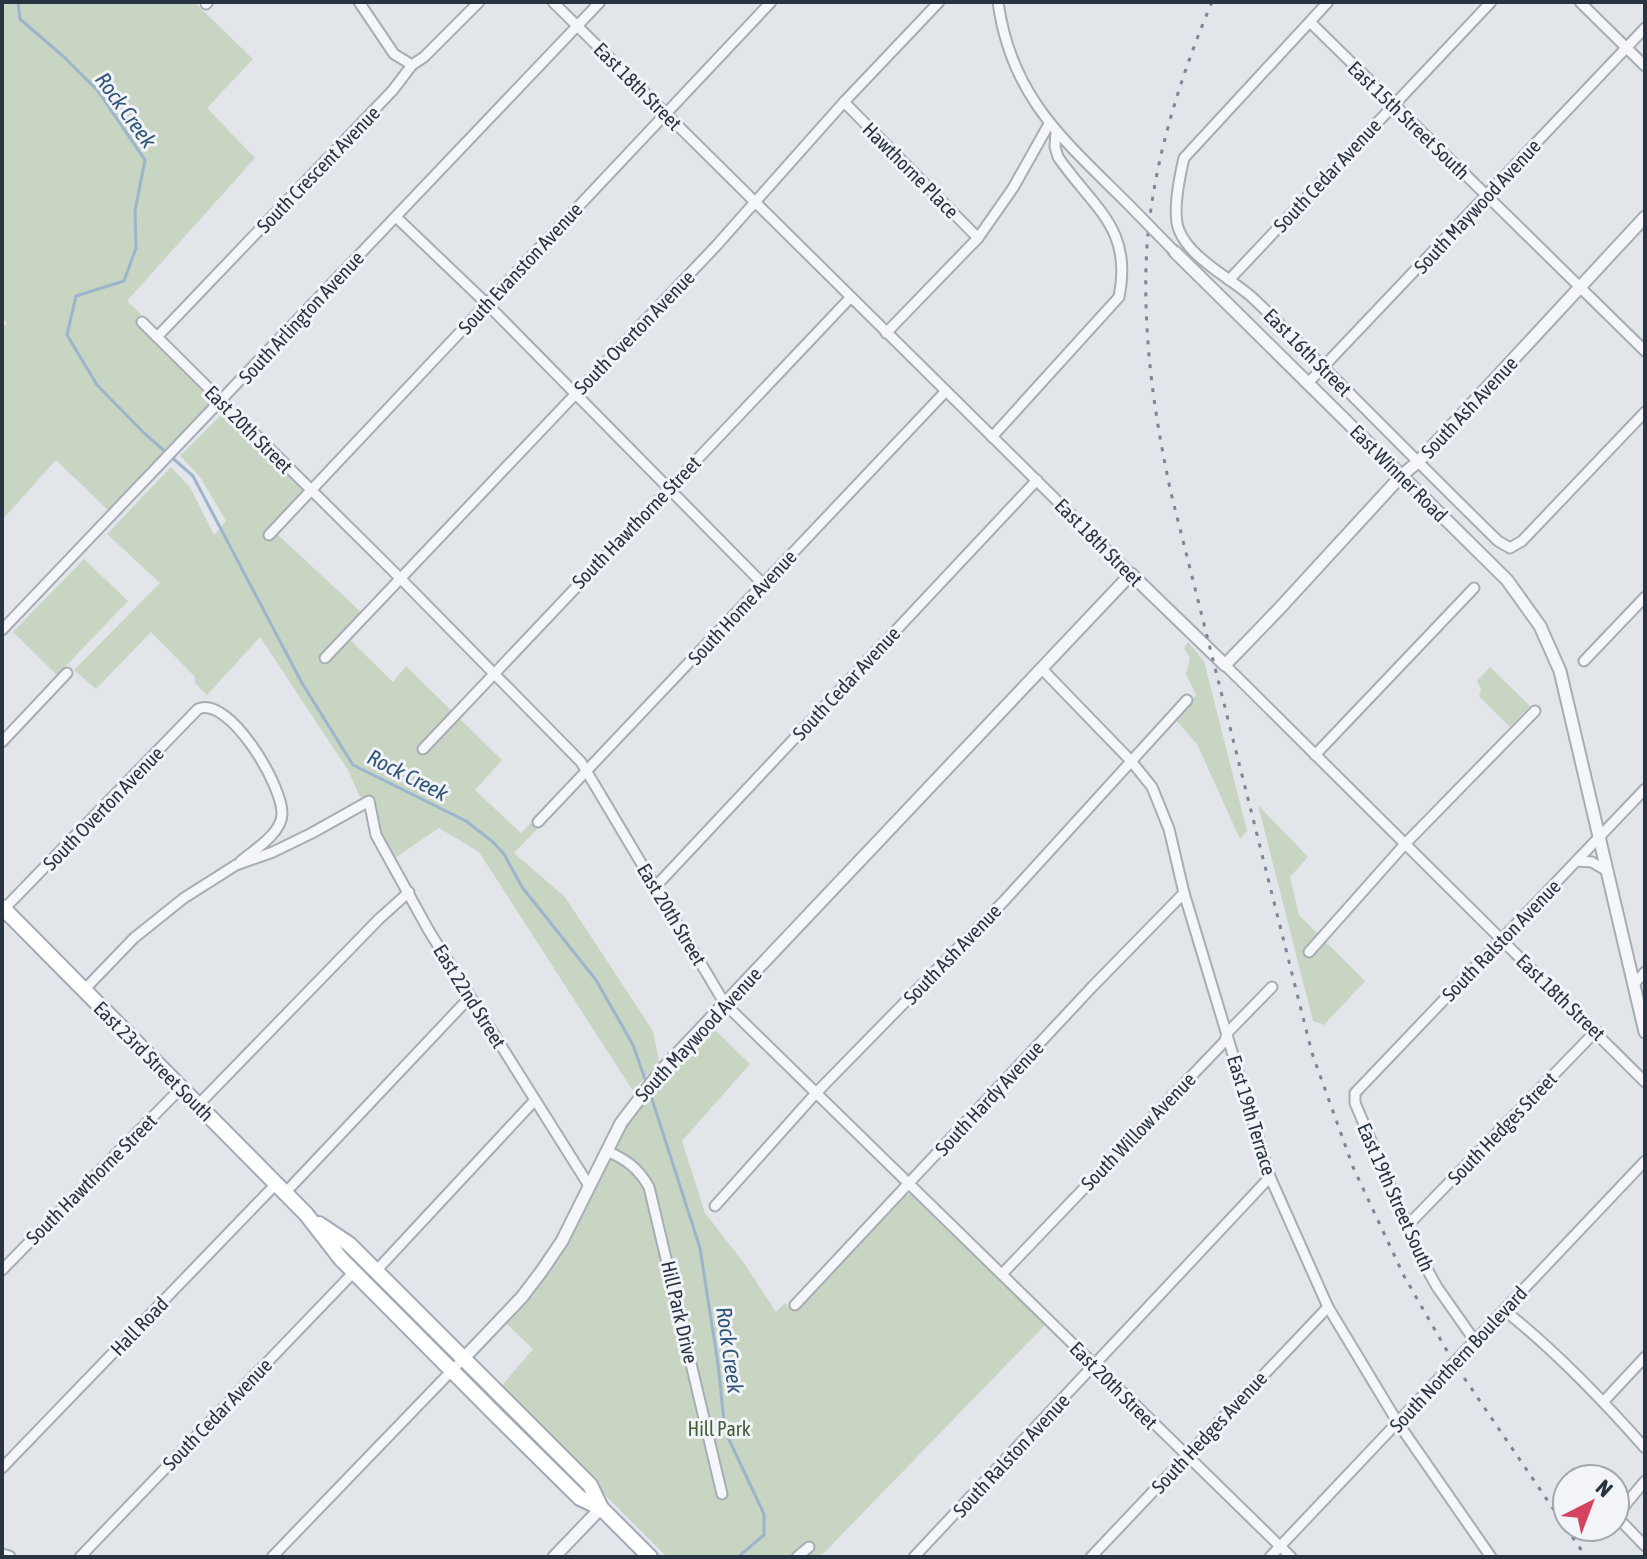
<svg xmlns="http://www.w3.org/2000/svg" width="1647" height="1559" font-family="'Asap Condensed',sans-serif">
  <rect width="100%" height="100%" fill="#e2e6eb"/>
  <g fill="#c8d5c2">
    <path d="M2 2H194L253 59 207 108 255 158 127 301 141 314 136 321 211 396 212 404 109 511 56 460 2 520V329L7 323 2 318Z"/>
    <path d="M224 412 302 487V493L264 537 270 541 276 533 361 612 317 660 325 666 349 639 393 682 406 666 452 711 416 749 424 755 459 718 502 760 475 790 521 833 531 823 537 829 514 853 565 897 653 1031 659 1061 633 1091 479 852 439 828 395 858 382 833 373 797H360L348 770 260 637 207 695 195 683V677L151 632 96 689 74 670 160 583 107 534 171 467 190 487 214 535 226 521 200 477 180 456Z"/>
    <path d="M84 559 128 601 57 675 13 632Z"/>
    <path d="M1188 642 1204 661 1247 831 1240 839 1197 744 1175 719 1196 695 1186 674 1190 658 1184 648Z"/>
    <path d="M1490 667 1530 706 1510 727 1479 696 1481 690 1477 681Z"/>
    <path d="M1258 805 1308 857 1290 877 1299 915 1365 981 1324 1025 1313 1021Z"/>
    <path d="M712 1027 750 1064 682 1141 705 1213 744 1263 776 1312 785 1303 794 1311 906 1195 911 1194 1046 1324 820 1557H667L499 1389 533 1349 505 1322C554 1265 585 1193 624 1129 647 1091 682 1059 712 1027Z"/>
  </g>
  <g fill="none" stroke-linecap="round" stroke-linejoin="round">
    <g stroke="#9cb5cc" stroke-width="3">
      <path d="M18 2 20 19 65 58 98 91 145 160 135 211 136 248 124 281 76 296 67 335 97 385 144 433 193 476 302 683 353 765 466 821 493 842 504 854 522 887 596 980 633 1045 646 1082"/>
      <path d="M650 1093 700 1248 718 1364 725 1431 764 1514V1535L738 1557"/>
    </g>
    <defs>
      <g id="minor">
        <path d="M359 2 394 54 412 65"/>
        <path d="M553 2 1131 574"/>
        <path d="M998 2C1011 98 1065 141 1129 205"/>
        <path d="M1328 2 1184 158C1180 175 1172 213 1179 230 1190 259 1233 279 1255 300 1337 379 1416 461 1498 541L1510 548 1522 541 1645 412"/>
        <path d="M1580 2 1645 66"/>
        <path d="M206 4 208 2"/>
        <path d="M1311 23 1645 351"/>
        <path d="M844 102 978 238"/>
        <path d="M396 217 487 304 764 585"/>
        <path d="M1229 280 1491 2"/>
        <path d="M142 322 400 578 581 762 725 1004 1291 1557"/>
        <path d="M886 333 978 238 1013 188 1049 124"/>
        <path d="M157 337 393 90 412 65 424 57 479 2"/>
        <path d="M1308 383 1645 28"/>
        <path d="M992 437 1119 297C1133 228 1094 209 1058 157L1055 147 1056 131"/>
        <path d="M269 535 771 2"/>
        <path d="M2 630 600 2"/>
        <path d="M325 658 716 246 844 102 939 2"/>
        <path d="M1584 661 1645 597"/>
        <path d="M1225 665 1645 1082"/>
        <path d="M1041 668 1131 761 1152 787 1169 829 1184 893 1270 1177 1328 1307 1398 1423 1491 1557"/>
        <path d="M2 742 67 673"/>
        <path d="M423 749 851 297"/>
        <path d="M1315 755 1474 588"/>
        <path d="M538 822 946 391"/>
        <path d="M1577 861 1592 862 1607 871"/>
        <path d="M656 886 1037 480"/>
        <path d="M4 909 198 709C229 695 283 786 282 814 282 833 254 850 241 861"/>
        <path d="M1309 952 1405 844 1535 711"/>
        <path d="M1634 984 1645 972"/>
        <path d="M84 990 134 938 184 898 236 865 273 852 312 833 369 801 376 835 429 931 588 1184"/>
        <path d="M198 1105 379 919 409 892"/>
        <path d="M607 1151C627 1160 638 1168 649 1187L722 1494"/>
        <path d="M285 1193 470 997"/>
        <path d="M715 1206 816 1093 1004 901 1187 700"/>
        <path d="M1408 1225 1596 1031"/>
        <path d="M2 1270 181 1088"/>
        <path d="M375 1272 535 1100"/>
        <path d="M1002 1274 1225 1041 1227 1033 1272 987"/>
        <path d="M795 1305 1093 986 1184 893"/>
        <path d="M1504 1310C1556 1351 1601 1398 1645 1448"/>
        <path d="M1475 1341 1437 1287 1422 1260 1355 1103V1093L1645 789"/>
        <path d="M1604 1401 1645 1357"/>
        <path d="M2 1468 276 1184"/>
        <path d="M1645 1481 1620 1511 1618 1518 1645 1546"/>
        <path d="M80 1557 354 1272"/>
        <path d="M272 1557 463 1359"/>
        <path d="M797 1557 809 1547"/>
        <path d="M914 1557 1270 1177"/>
        <path d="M1091 1557 1328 1307"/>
        <path d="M1270 1557 1645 1161"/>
      </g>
      <g id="tertiary">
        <path d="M1174 251 1507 580 1540 626 1560 671 1645 1032"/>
        <path d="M463 1359 522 1297 541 1272 562 1241 621 1123 659 1073 1131 574 1225 665 1279 609 1402 475 1418 462 1645 217"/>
        <path d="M2 1555 9 1557"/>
        <path d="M554 1557 601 1508"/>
      </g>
      <g id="primary">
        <path d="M2 907 306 1214 341 1259 494 1413 580 1498 601 1508"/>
        <path d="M319 1224 349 1244 590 1485 601 1508 650 1557"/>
      </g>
    </defs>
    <use href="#minor" stroke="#a7adb5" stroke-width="13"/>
    <use href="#tertiary" stroke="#a7adb5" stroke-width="15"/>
    <use href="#primary" stroke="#a0aab7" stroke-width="18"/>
    <use href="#minor" stroke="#f5f6f9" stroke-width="9"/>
    <use href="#tertiary" stroke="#f5f6f9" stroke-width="11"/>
    <use href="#primary" stroke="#fff" stroke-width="14"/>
    <path stroke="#7a8695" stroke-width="3" stroke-dasharray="4 8" stroke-linecap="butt" d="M1212 2C1177 84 1148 179 1146 268 1144 344 1155 419 1171 493L1312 1053 1353 1167 1404 1276 1454 1363 1586 1557"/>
    <defs>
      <path id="minor-bridge" d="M1129 205 1174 251"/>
    </defs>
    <use href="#minor-bridge" stroke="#a7adb5" stroke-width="13" stroke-linecap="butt"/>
    <use href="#minor-bridge" stroke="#f5f6f9" stroke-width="9"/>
  </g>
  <g text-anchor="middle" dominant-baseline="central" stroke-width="6" stroke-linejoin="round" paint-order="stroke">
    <g font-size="20" fill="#293443" stroke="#f2f4f8">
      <text transform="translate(638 86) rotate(45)">East 18th Street</text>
      <text transform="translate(1409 120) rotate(44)">East 15th Street South</text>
      <text transform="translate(318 169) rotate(-46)">South Crescent Avenue</text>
      <text transform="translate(911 170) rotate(45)">Hawthorne Place</text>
      <text transform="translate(1327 175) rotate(-47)">South Cedar Avenue</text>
      <text transform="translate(1477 206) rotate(-47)">South Maywood Avenue</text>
      <text transform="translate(520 268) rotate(-47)">South Evanston Avenue</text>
      <text transform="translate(301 317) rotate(-47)">South Arlington Avenue</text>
      <text transform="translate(634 332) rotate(-46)">South Overton Avenue</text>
      <text transform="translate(1308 352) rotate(45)">East 16th Street</text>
      <text transform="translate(1469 407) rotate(-47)">South Ash Avenue</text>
      <text transform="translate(249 429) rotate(45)">East 20th Street</text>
      <text transform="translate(1399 473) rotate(45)">East Winner Road</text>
      <text transform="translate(636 522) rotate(-46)">South Hawthorne Street</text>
      <text transform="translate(1099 542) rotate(45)">East 18th Street</text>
      <text transform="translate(742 607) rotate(-47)">South Home Avenue</text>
      <text transform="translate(846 683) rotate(-47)">South Cedar Avenue</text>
      <text transform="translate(103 808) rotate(-46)">South Overton Avenue</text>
      <text transform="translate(672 914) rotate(59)">East 20th Street</text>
      <text transform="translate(1501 940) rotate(-46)">South Ralston Avenue</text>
      <text transform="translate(952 954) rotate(-46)">South Ash Avenue</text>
      <text transform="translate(470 996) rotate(58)">East 22nd Street</text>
      <text transform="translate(1561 997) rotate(44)">East 18th Street</text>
      <text transform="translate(698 1034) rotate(-47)">South Maywood Avenue</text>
      <text transform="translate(154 1061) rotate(45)">East 23rd Street South</text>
      <text transform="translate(989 1098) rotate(-47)">South Hardy Avenue</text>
      <text transform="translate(1252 1115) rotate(73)">East 19th Terrace</text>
      <text transform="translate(1502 1128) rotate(-46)">South Hedges Street</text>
      <text transform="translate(1138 1131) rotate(-46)">South Willow Avenue</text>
      <text transform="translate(91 1179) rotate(-45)">South Hawthorne Street</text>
      <text transform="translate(1396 1197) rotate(66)">East 19th Street South</text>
      <text transform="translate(680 1312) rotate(77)">Hill Park Drive</text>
      <text transform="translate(139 1326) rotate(-46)">Hall Road</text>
      <text transform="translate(1458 1359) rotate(-47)">South Northern Boulevard</text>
      <text transform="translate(1114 1385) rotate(45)">East 20th Street</text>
      <text transform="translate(217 1414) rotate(-46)">South Cedar Avenue</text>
      <text transform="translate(1209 1432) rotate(-47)">South Hedges Avenue</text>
      <text transform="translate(1011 1455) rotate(-47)">South Ralston Avenue</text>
    </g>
    <g font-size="20" fill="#406036" stroke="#f2f4f8">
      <text x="719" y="1428">Hill Park</text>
    </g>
    <g font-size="22" font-style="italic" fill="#315579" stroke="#f2f4f8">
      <text transform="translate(126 110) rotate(54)">Rock Creek</text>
      <text transform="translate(408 775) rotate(27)">Rock Creek</text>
      <text transform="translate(730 1350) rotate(82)">Rock Creek</text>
    </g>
  </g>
  <rect width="1647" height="1559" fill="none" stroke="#293443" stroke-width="8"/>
  <g transform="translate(1591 1503) rotate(42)"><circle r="38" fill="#f2f4f8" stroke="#a2a7b0" stroke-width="2"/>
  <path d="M0-6L14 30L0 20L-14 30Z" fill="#d4435f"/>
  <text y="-12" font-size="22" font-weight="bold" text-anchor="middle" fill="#293443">N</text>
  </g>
</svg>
